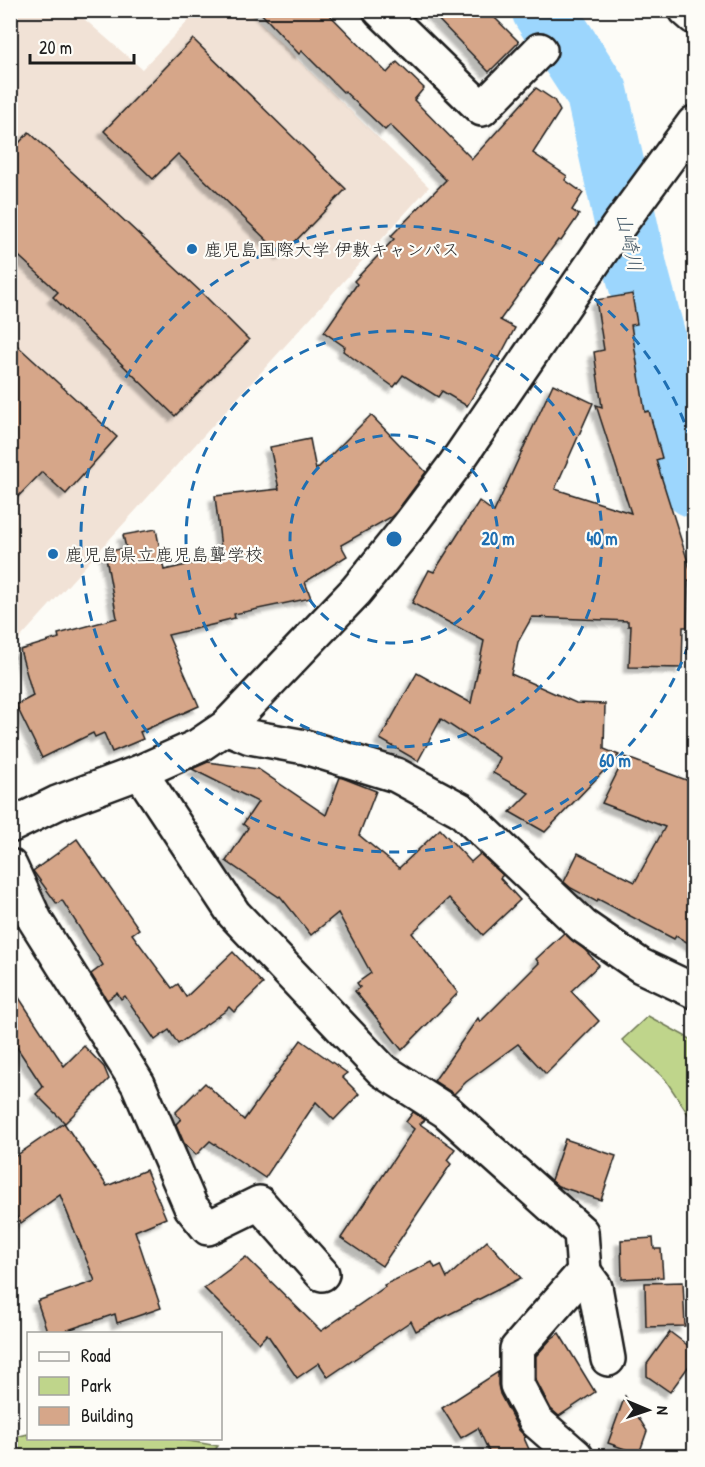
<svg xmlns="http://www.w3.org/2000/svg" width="705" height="1467" font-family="'Patrick Hand','Klee One',sans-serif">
  <defs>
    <filter id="shadow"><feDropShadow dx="-5.5" dy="5.5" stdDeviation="1.5" flood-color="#0004"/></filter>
  </defs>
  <rect width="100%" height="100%" fill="#fdfcf7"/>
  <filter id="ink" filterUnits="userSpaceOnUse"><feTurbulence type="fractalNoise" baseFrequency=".0167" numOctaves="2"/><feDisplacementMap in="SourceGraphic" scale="12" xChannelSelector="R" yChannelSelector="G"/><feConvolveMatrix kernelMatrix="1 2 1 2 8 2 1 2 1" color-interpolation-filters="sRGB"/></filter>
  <g filter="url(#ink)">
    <path fill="#f1e2d6" d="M11 11H75L142 69 198 11H248L429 187 11 648Z"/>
    <g fill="#bfd58b" stroke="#6e7854" stroke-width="1.5">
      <path d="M648 1016 694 1041V1123L665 1079 622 1040Z"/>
      <path d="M28 1434V1438H172L218 1446 210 1456H11V1438Z"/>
    </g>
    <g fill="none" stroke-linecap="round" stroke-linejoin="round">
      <path stroke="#9cd6fd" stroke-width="63" d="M543 10 597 93 637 273 694 486"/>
    </g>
    <g fill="#d6a689" stroke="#1c1c1c" stroke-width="1.5" filter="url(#shadow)">
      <path d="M258 10H325L387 73 397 62 424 88 414 100 472 159 536 88 554 100 560 111 533 153 567 176 565 180 583 193 572 210 579 215 561 241 558 240 500 320 515 328 499 358 497 357 467 406 442 391 438 397 403 375 394 387 343 351 345 347 324 332 357 284 354 281 394 239 391 236 446 180 390 125 385 130 344 91 343 92 302 51 299 54Z"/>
      <path d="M429 10H487L519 42 489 72Z"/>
      <path d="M193 39 346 189 282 255 178 154 153 179 104 131Z"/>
      <path d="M29 132 201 292 249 340 175 416 53 297 58 292 10 248V153Z"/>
      <path d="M632 294 637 324 631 325 645 412 649 411 662 458 656 460 694 581H688L687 627H683L682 668 629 667 631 626H628V621L532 617 518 642 511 674 576 703 605 704 604 749 619 755 545 832 510 812 529 793 493 773 500 758 441 719 418 761 380 739 417 673 471 703 484 641 412 603 429 570 434 572 479 501 494 512 553 384 593 403 555 489 631 513 596 405 602 407 594 352 604 350 596 300Z"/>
      <path d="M10 339 117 437 66 494 42 472 10 505Z"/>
      <path d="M371 415 426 472 397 511 391 517 341 545 347 556 305 582 311 598 234 614 235 618 219 622 220 623 168 635 199 706 140 732 143 739 112 752 104 733 95 737 93 733 42 758 16 705 33 696 20 650 59 638 58 634 117 618 105 552 126 548 123 535 156 529 164 570 222 557 215 496 279 489 270 447 310 439 316 470Z"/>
      <path d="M625 757 689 781 694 770V946L676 936 674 939 598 899 597 902 571 888 564 882 578 853 635 882 665 827 602 803Z"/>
      <path d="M208 762 258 769 326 815 340 777 376 791 359 835 399 868 440 829 471 862 480 854 503 875 500 878 520 900 483 935 449 898 412 933 458 993 402 1050 355 991 360 987 357 983 371 973 338 913 311 935 280 896 279 897 226 861 248 828 243 824 258 802 192 769Z"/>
      <path d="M77 839 139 929 132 934 172 988 178 984 186 997 233 952 263 984 234 1012 229 1007 224 1012 178 1044 169 1030 155 1040 125 996 121 999 117 993 107 1000 91 974 103 965 62 900 57 904 33 871Z"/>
      <path d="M564 933 585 950 599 965 571 991 599 1021 546 1074 518 1044 466 1082 454 1094 434 1081 478 1018 480 1022 539 963 536 959Z"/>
      <path d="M10 984 64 1066 84 1046 104 1067 109 1079 65 1123 36 1094 43 1087 10 1037Z"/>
      <path d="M301 1040 347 1073 342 1077 359 1094 334 1120 316 1102 265 1178 210 1141 196 1155 184 1143 176 1124 181 1119 175 1113 205 1083 244 1120Z"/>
      <path d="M413 1112 425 1120 420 1124 455 1149 447 1160 451 1164 382 1266 341 1238 414 1129 406 1122Z"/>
      <path d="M64 1123 107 1186 146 1170 166 1218 135 1231 161 1308 117 1323 115 1314 56 1334H48L37 1301 95 1281 60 1195 21 1223 10 1208V1160Z"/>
      <path d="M565 1139 616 1156 601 1200 558 1186 551 1180Z"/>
      <path d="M653 1238 654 1249H661L663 1277 622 1279 621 1240Z"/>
      <path d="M487 1241 521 1278 416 1331 411 1321 328 1377 319 1363 297 1378 267 1334 259 1343 204 1288 246 1257 321 1331 385 1287 384 1285 432 1262 435 1268 441 1265 447 1278Z"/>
      <path d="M683 1282 685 1326 646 1327 645 1283Z"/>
      <path d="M670 1332 694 1350V1359L670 1392 647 1376V1364Z"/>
      <path d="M559 1333 595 1392 559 1416 551 1409 536 1380V1356L551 1339Z"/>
      <path d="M498 1372V1385L500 1394 519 1430 526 1437 524 1438 532 1456H491L478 1428 461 1438 442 1408Z"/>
      <path d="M625 1396 647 1431 639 1454 608 1443Z"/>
    </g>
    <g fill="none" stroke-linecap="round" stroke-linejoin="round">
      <defs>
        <g id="minor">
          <path d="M380 10 482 109 540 50"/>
          <path d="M226 727 250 737 305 747 396 775 461 810 583 926 641 966 694 991"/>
          <path d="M140 772 234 914 382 1070 446 1111 581 1232 584 1272 517 1349V1385L536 1421 576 1456"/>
          <path d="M10 826 57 803 140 772 198 746 226 727 356 591 408 527 454 466 617 228 694 123"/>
          <path d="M10 866 35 920 138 1084 191 1207 208 1228 259 1203 322 1274"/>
          <path d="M584 1272 595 1287 608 1359"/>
        </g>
        <path id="secondary" d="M686 10 694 17"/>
      </defs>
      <use href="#minor" stroke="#1c1c1c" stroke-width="38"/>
      <use href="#secondary" stroke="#1c1c1c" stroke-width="38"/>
      <use href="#minor" stroke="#fdfcf7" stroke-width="33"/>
      <use href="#secondary" stroke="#fdfcf7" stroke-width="33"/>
    </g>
  </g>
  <g fill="none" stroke="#1f6fb2" stroke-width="3" stroke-dasharray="10 8">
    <circle cx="394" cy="539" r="104"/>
    <circle cx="394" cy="539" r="208"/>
    <path d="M694 628A313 313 0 1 1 694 450"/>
  </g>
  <g fill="#1f6fb2" stroke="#fdfcf7" stroke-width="2">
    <circle cx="192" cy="249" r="6"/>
    <circle cx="53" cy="554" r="6"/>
  </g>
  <g text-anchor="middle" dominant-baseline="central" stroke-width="4.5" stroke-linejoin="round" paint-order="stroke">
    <g font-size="18" fill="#1c1c1c" stroke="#fdfcf7" text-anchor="start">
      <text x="204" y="249">鹿児島国際大学 伊敷キャンパス</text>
      <text x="65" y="554">鹿児島県立鹿児島聾学校</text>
    </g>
    <g font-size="20" font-style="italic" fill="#495d6b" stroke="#fdfcf7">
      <text transform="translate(630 242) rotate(77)">山崎川</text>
    </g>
  </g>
  <circle cx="394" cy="539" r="9" fill="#1f6fb2" stroke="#fdfcf7" stroke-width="3"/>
  <g font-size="18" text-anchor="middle" font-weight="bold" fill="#1f6fb2" stroke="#fdfcf7" stroke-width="4.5" stroke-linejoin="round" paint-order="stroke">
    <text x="498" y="545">20 m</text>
    <text x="602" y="545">40 m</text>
    <text x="615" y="767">60 m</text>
  </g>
  <rect width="705" height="1467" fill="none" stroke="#fdfcf7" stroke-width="36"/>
  <rect x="18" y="18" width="669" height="1431" fill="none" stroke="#1c1c1c" stroke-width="2" filter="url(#ink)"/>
  <rect x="27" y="1332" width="195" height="108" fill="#fdfcf7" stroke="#a3a29f" stroke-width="1.5"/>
  <rect x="39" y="1352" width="30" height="9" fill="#fdfcf7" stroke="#a3a29f" stroke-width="1.5"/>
  <text x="81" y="1362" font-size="18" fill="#1c1c1c">Road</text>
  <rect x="39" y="1377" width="30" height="18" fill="#bfd58b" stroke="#a3a29f" stroke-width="1.5"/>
  <text x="81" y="1392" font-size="18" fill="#1c1c1c">Park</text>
  <rect x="39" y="1407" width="30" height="18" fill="#d6a689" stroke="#a3a29f" stroke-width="1.5"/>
  <text x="81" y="1422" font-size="18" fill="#1c1c1c">Building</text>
  <g transform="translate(648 1410) rotate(92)" stroke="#fdfcf7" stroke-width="4.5" paint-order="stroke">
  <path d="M0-4.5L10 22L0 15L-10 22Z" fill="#1c1c1c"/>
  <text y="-9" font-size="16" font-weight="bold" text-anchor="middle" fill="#1c1c1c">N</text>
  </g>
  <path d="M30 54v9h104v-9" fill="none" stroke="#1c1c1c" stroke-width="3"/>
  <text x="39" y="54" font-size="18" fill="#1c1c1c" stroke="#fdfcf7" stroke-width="4.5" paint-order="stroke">20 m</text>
</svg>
